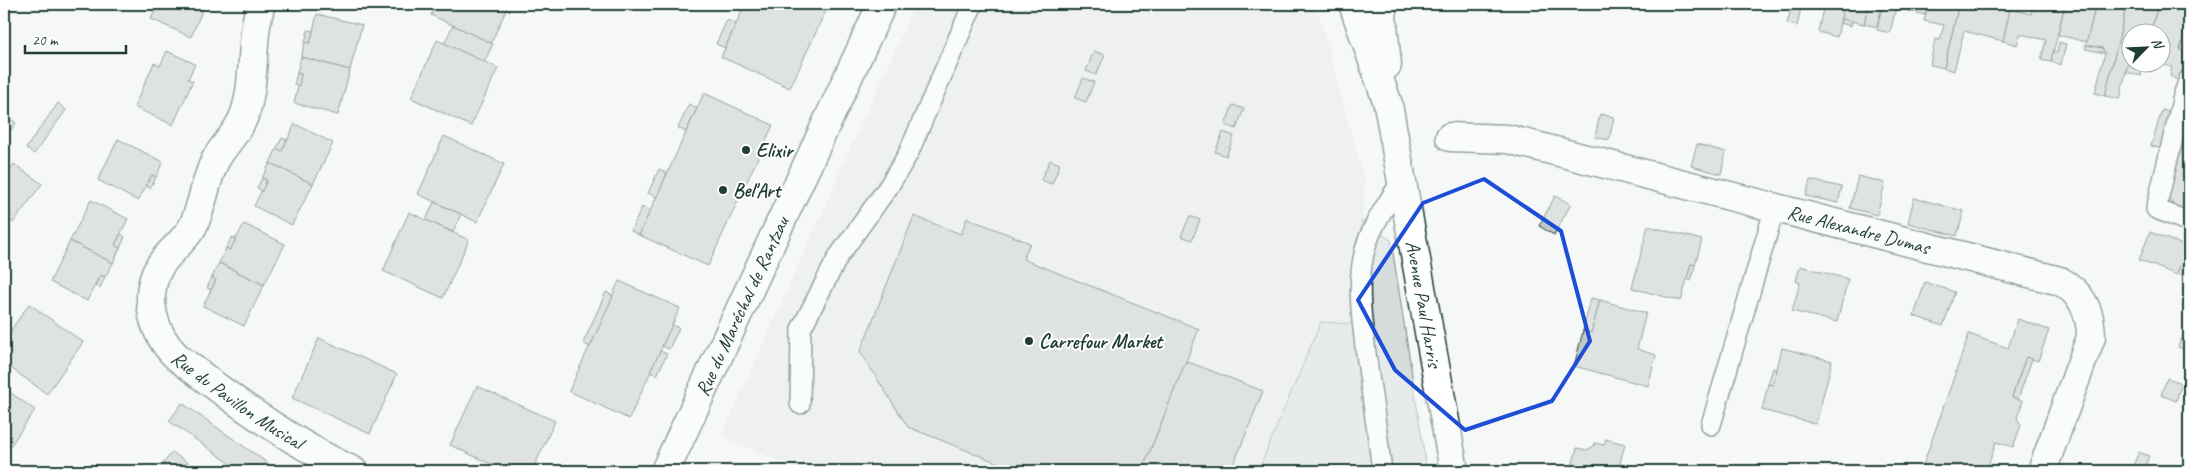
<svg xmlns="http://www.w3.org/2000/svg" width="2193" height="475" font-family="Caveat,sans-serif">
  <rect width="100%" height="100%" fill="#f6f7f7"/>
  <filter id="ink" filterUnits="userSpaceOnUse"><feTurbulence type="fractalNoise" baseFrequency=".02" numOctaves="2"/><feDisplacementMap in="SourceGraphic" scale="10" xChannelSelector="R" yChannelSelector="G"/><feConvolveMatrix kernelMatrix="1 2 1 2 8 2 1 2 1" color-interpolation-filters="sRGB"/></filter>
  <g filter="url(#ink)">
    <path fill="#e6e9e8" d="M915 4H1316L1365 183 1352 324 1321 322 1258 471H802L722 436Z"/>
    <path fill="#d6dcdb" stroke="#7a8c88" d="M1362 221 1391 240 1427 471H1258L1321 322 1352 324Z"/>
    <g fill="#c0c9c6" stroke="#1f3d34">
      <path d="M158 4H205L191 37 151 19Z"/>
      <path d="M436 4H509L491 43 431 15Z"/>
      <path d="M745 4H829L790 88 721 57Z"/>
      <path d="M1781 4H1792L1790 10 1780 8Z"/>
      <path d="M1792 4H1802L1797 26 1787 24Z"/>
      <path d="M1824 4H1844L1837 37 1818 32Z"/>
      <path d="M1844 4H1897L1890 33 1877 30 1881 10 1868 7 1864 24 1841 19Z"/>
      <path d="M1897 4H1928L1925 15 1896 8Z"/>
      <path d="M1928 4H1959L1944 68 1930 65 1935 39 1940 40 1944 25 1924 21Z"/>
      <path d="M1959 4H1992L2010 9 2003 41 1964 31 1954 71 1944 68Z"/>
      <path d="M2033 4H2065L2051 62 2041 60 2046 40 2020 34 2017 45 2003 41 2010 9 2031 14Z"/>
      <path d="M2065 4H2096L2087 42 2058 35Z"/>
      <path d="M2096 4H2127L2105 96 2095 93 2105 53 2102 48 2086 45Z"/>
      <path d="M2127 4H2158L2151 32H2130V53L2120 99 2105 96Z"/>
      <path d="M2158 4 2189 11 2180 50 2189 53V61L2182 82 2170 76 2172 67 2152 62H2160V32H2151Z"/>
      <path d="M1868 7 1881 10 1877 27 1864 24Z"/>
      <path d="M317 14 362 25 350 70 301 57 305 42 310 43Z"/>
      <path d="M1841 19 1852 21 1851 26 1840 23Z"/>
      <path d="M727 20 736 24 725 48 716 44Z"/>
      <path d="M453 25 493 44 484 62 444 44Z"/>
      <path d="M308 30 313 31 310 43 305 42Z"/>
      <path d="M437 40 498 68 471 126 411 98Z"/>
      <path d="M2059 42 2066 44 2061 65 2051 62 2053 52 2057 53Z"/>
      <path d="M2086 45 2102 48 2105 53 2085 49Z"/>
      <path d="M167 51 195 64 188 79 193 81 173 125 134 107 154 63 160 66Z"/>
      <path d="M1094 51 1105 55 1096 75 1086 71Z"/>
      <path d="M2130 53V62H2144L2141 76 2126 72Z"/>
      <path d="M301 57 350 70 338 115 294 103 301 74 297 73Z"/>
      <path d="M297 73 301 74 299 86 294 85Z"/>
      <path d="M1083 78 1094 82 1086 102 1075 98Z"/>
      <path d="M704 93 773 125 708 266 639 235Z"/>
      <path d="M58 103 66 110 34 154 26 148Z"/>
      <path d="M689 104 697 108 686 132 678 128Z"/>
      <path d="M1233 105 1244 109 1236 129 1225 125Z"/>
      <path d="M2162 110 2172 113 2162 149 2151 146Z"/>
      <path d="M4 114 16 123 7 135 4 133Z"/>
      <path d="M1600 114 1614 117 1609 140 1595 137Z"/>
      <path d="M295 124 333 143 313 184 270 163 277 148 282 151Z"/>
      <path d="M1223 132 1234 136 1226 156 1215 152Z"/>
      <path d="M444 136 504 164 477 222 418 194Z"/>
      <path d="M282 138 287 140 282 151 277 148Z"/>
      <path d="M118 139 163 162 156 177 152 175 138 201 98 180Z"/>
      <path d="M1697 144 1726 152 1721 174 1691 166Z"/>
      <path d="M2181 146 2189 149V210L2174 205 2165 196Z"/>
      <path d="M1050 160 1060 164 1052 184 1041 180Z"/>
      <path d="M270 163 313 184 292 225 254 206 267 180 262 178Z"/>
      <path d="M14 164 42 184 13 223 4 217V170L8 173Z"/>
      <path d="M659 169 667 173 657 197 648 193Z"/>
      <path d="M152 175 156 177 150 188 146 186Z"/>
      <path d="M1858 176 1885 183 1877 215 1850 208Z"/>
      <path d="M262 178 267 180 262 191 257 188Z"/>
      <path d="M1810 180 1842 187 1838 203 1806 196Z"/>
      <path d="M1555 196 1571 204 1554 235 1539 226Z"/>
      <path d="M1914 198 1964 211 1957 236 1908 223Z"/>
      <path d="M91 200 128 219 115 245 120 248 113 263 70 241Z"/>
      <path d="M434 202 461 214 453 232 426 220Z"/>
      <path d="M642 207 650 211 639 235 631 231Z"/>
      <path d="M409 212 469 240 443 298 383 271Z"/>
      <path d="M914 216 961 234 967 218 1030 243 1023 259 1199 329 1142 471H1018L908 427 860 352Z"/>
      <path d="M1190 216 1200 220 1192 240 1181 236Z"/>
      <path d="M244 224 285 244 264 285 219 263 226 248 230 250Z"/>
      <path d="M1648 226 1702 240 1695 265 1691 264 1681 301 1632 288Z"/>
      <path d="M2150 232 2188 247 2177 275 2139 260Z"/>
      <path d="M121 234 125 237 120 248 115 245Z"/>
      <path d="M232 237 236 239 230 250 226 248Z"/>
      <path d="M70 241 113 263 105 277 100 275 87 301 50 282Z"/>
      <path d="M2188 247H2189V278L2177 273Z"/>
      <path d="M219 263 264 285 244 326 203 306 216 280 212 277Z"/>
      <path d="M1691 264 1695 265 1691 281 1687 279Z"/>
      <path d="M1800 266 1848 279 1837 322 1792 311 1800 283 1796 281Z"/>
      <path d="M100 275 105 277 100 288 95 286Z"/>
      <path d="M212 277 216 280 211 290 207 288Z"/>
      <path d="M619 281 680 308 629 419 569 391Z"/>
      <path d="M1925 282 1955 292 1943 326 1914 316Z"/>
      <path d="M606 292 613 296 590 347 583 343Z"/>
      <path d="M1591 298 1600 300 1591 333 1583 331Z"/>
      <path d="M1600 300 1646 313 1637 349 1656 355 1648 386 1574 366 1583 331 1591 333Z"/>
      <path d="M29 304 83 342 47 394 4 363V340Z"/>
      <path d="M2018 319 2049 330 2038 361 2026 357 2012 397 2023 401 2017 418 2021 425 2013 447 1996 442 1988 467 2000 471H1921L1969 334 2008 348Z"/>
      <path d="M672 325 679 328 669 349 662 346Z"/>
      <path d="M319 338 397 374 370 434 292 398Z"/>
      <path d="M2181 339 2189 342V351L2178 347Z"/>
      <path d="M1782 348 1832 361 1816 424 1762 410 1768 384 1773 385Z"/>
      <path d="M660 351 667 354 657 375 650 372Z"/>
      <path d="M2026 357 2032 359 2018 399 2012 397Z"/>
      <path d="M1186 361 1263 391 1231 471H1142Z"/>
      <path d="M1773 368 1777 369 1773 385 1768 384Z"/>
      <path d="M2167 378 2182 383 2176 401 2161 395Z"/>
      <path d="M477 386 555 421 532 471H506L450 445Z"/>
      <path d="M4 388 35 410 4 455Z"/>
      <path d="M182 403 269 464 263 471H241L169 421Z"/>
      <path d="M1606 439 1625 444 1618 471H1571L1577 448 1587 450 1594 446 1595 443 1604 445Z"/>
      <path d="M172 452 200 471H158Z"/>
      <path d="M2139 452 2149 456 2143 471 2131 470Z"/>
      <path d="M2189 456V471H2187L2184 470Z"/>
    </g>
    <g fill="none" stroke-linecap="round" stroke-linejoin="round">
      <defs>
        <g id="lane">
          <path d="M2189 79 2183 96 2156 209 2189 222"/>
          <path d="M800 404 801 329 838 257 889 186 908 154 973 4"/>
          <path d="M1711 425 1775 207"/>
          <path d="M1382 471C1378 437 1373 403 1368 368 1363 330 1354 280 1367 243 1375 220 1390 199 1403 179"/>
        </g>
        <g id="street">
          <path id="s1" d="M261 4C249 41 257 80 244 116 237 134 223 145 215 161 205 181 203 205 193 226 184 242 168 252 159 267 142 298 154 335 177 357 230 398 293 444 353 471"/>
          <path id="s2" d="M1450 137 1508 139 2060 281C2082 293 2091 312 2091 337L2042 471"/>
          <path id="s3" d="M665 471 882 4"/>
        </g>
        <g id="secondary">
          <path id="s4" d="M1353 4 1388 104 1454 471"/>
          <path d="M1381 4 1387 65"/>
        </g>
      </defs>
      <use href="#lane" stroke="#1f3d34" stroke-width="22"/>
      <use href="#street" stroke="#1f3d34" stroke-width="31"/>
      <use href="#secondary" stroke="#1f3d34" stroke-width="31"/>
      <use href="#lane" stroke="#fff" stroke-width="19"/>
      <use href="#street" stroke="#fff" stroke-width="28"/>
      <use href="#secondary" stroke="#fff" stroke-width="28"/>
    </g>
  </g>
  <path d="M0 0H2193V475H0ZM1484 179 1561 231 1590 341 1552 401 1465 430 1395 370 1358 300 1423 203Z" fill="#f6f7f7" fill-opacity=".55" fill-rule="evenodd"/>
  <path fill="none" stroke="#1d4ed8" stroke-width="4" stroke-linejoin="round" d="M1484 179 1561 231 1590 341 1552 401 1465 430 1395 370 1358 300 1423 203Z"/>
  <g fill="#1f3d34" stroke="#fff" stroke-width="2">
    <circle cx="746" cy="150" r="5"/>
    <circle cx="723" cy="190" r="5"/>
    <circle cx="1029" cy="341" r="5"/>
  </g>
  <g text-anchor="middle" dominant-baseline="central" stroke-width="4" stroke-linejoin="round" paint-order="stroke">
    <g font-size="20" font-weight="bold" fill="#1f3d34" stroke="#fff" text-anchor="start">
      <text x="756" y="150">Elixir</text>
      <text x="733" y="190">Bel'Art</text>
      <text x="1039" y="341">Carrefour Market</text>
    </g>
    <g font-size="20" fill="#1f3d34" stroke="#fff">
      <text stroke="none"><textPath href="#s2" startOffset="420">Rue Alexandre Dumas</textPath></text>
      <text stroke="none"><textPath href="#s4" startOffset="309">Avenue Paul Harris</textPath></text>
      <text stroke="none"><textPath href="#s3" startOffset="182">Rue du Maréchal de Rantzau</textPath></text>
      <text stroke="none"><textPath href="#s1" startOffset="462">Rue du Pavillon Musical</textPath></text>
    </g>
  </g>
  <rect width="2193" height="475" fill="none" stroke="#fff" stroke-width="20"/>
  <rect x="10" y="10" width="2173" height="455" fill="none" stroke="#1f3d34" stroke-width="2" filter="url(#ink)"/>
  <g transform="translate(2146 48) rotate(66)"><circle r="24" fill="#ffffff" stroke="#a5b1ae"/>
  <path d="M0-4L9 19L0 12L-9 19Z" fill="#1f3d34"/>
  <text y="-8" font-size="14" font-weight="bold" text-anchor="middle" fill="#1f3d34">N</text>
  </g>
  <path d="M25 45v8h101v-8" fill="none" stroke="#1f3d34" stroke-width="2.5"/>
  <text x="32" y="45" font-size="15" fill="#1f3d34" stroke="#ffffff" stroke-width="4" paint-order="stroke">20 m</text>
</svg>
